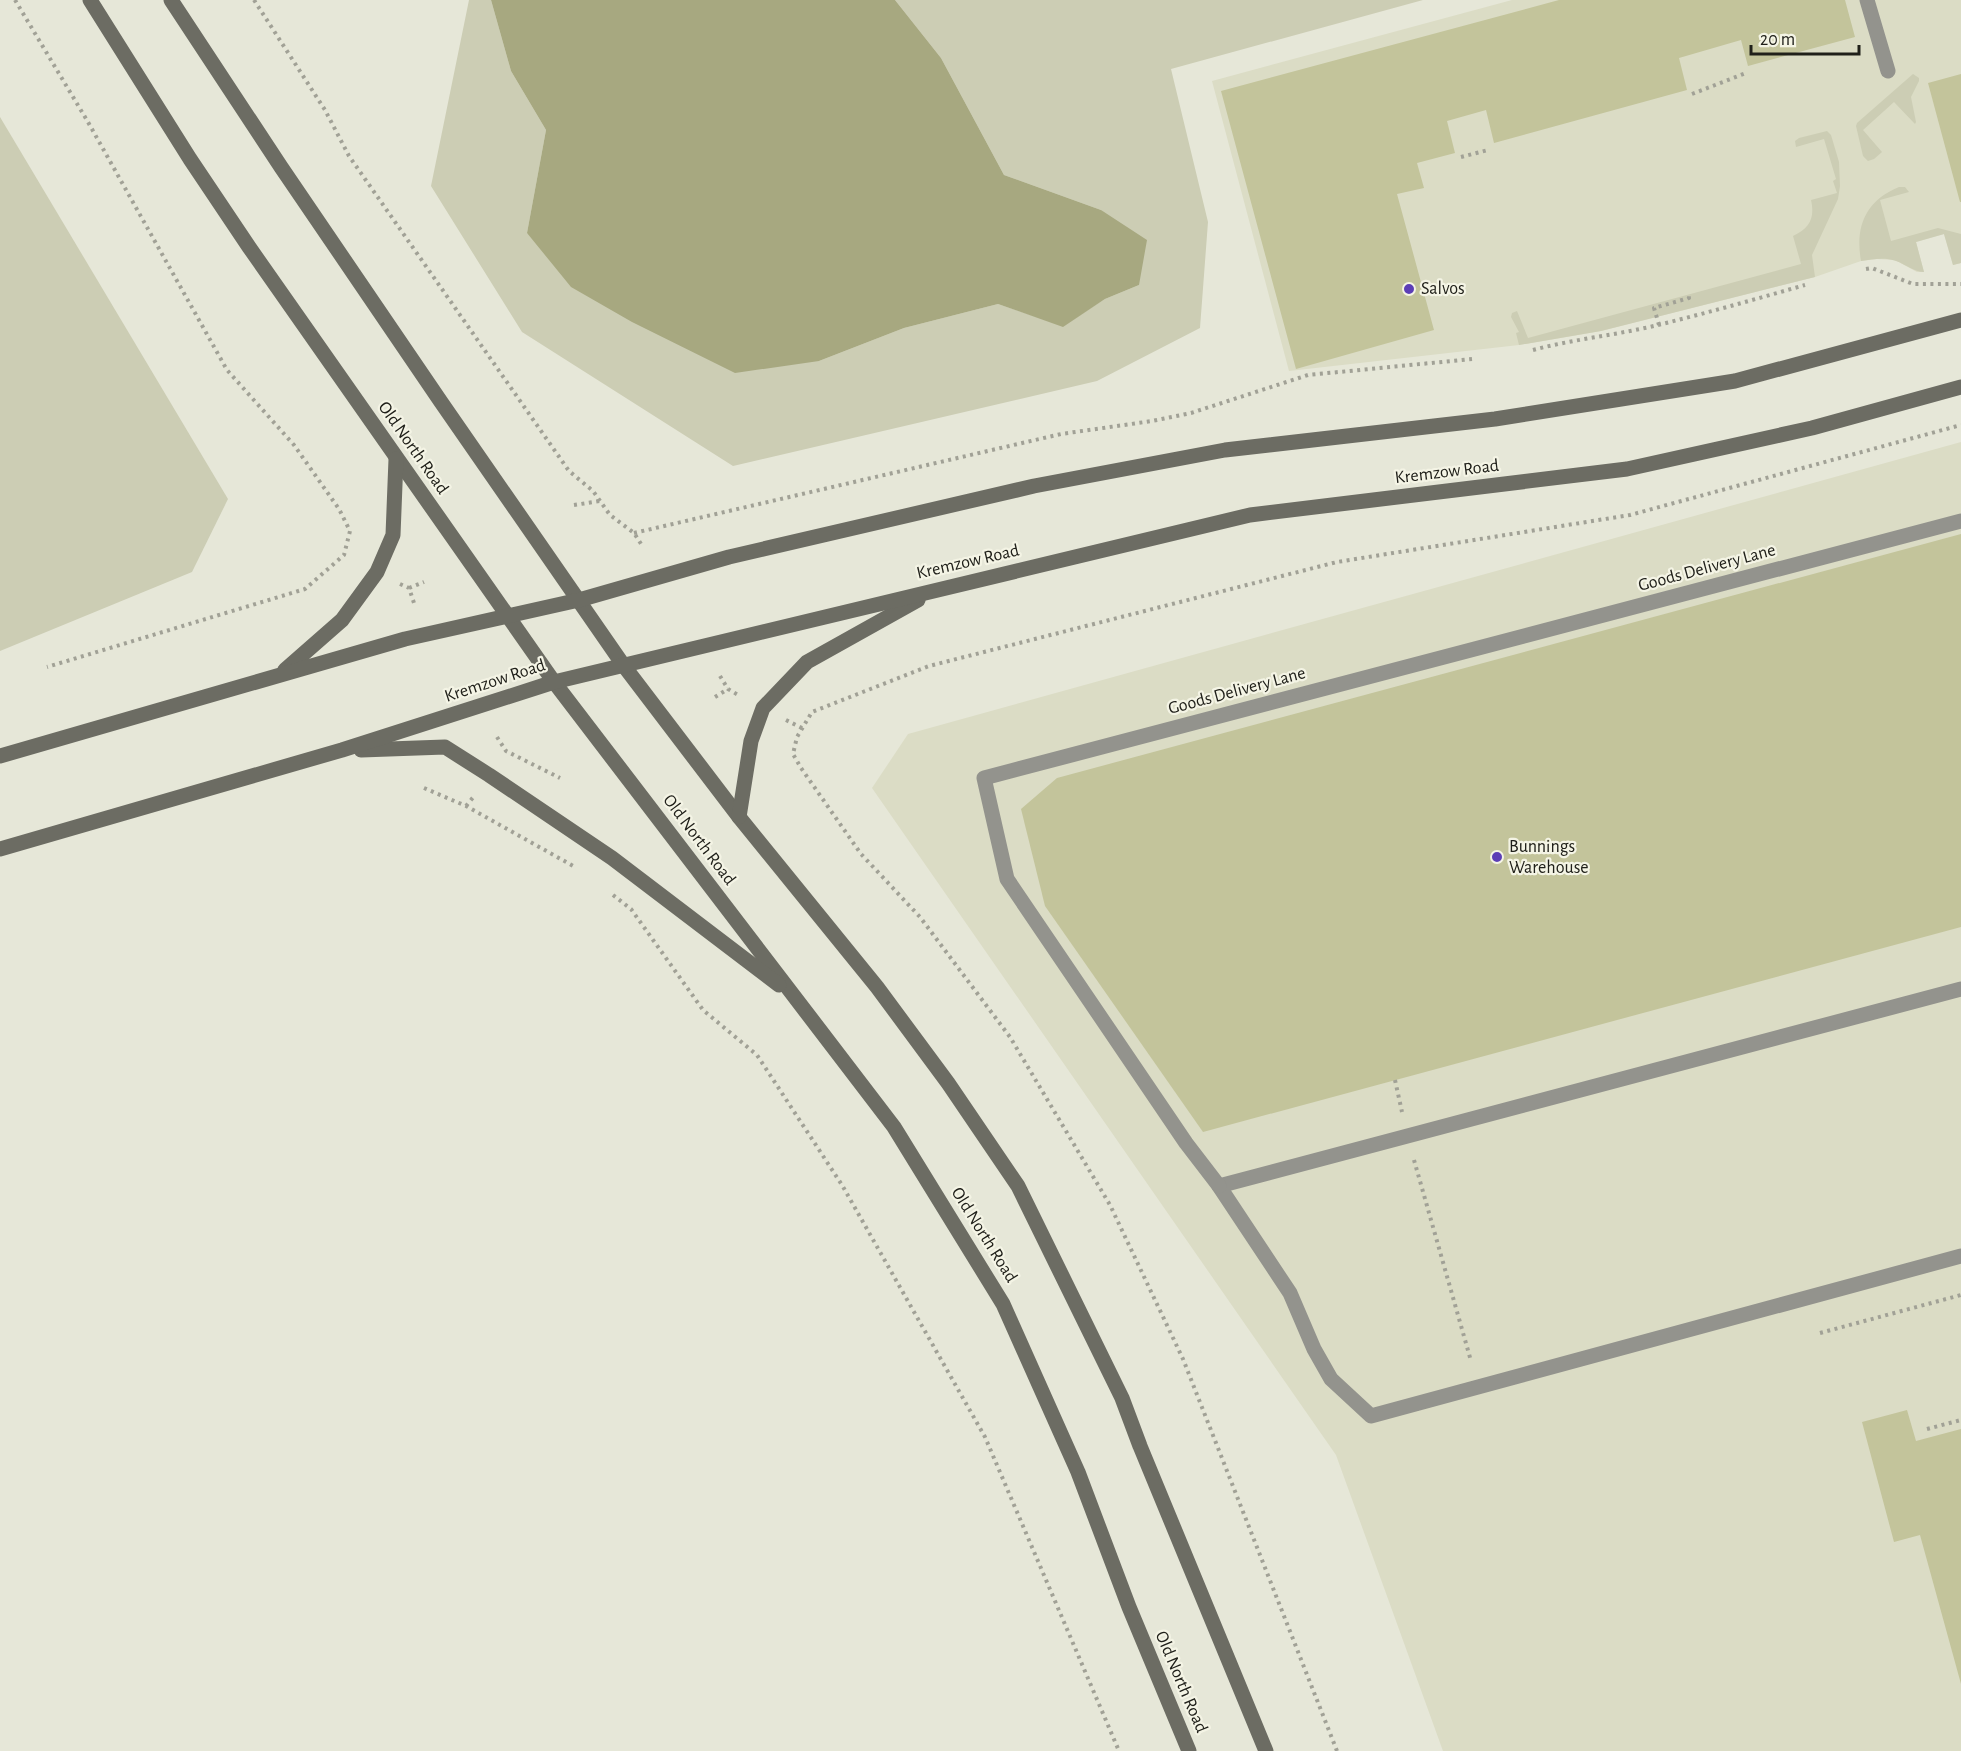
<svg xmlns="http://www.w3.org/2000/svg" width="1961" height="1751" font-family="'Alegreya Sans',sans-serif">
  <rect width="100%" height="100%" fill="#e6e7d8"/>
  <g fill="#dbdcc5">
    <path d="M1512 0H1961V263L1953 265 1944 234 1916 242 1924 272H1917L1895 260 1877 259 1861 261 1815 277 1601 331 1519 345 1289 371 1212 81Z"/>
    <path d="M1961 442V1751H1443L1336 1455 872 788 908 734Z"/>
  </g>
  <g fill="#cccdb4">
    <path d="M469 0H491L511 71 546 130 527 233 819 361 904 328 998 304 1063 326 1105 299 1139 285 1101 210 1004 175 941 58 895 0H1423L1171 69 1208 222 1200 328 1097 381 733 466 522 332 431 186Z"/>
    <path d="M1913 74 1919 78V81L1911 97 1916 122 1915 124 1894 102 1863 130 1882 152 1874 159 1868 161 1863 156 1856 126 1857 123Z"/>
    <path d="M0 117 228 499 192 572 0 651Z"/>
    <path d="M1827 131 1831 135 1839 162 1840 186 1838 199 1812 255 1815 277 1601 331 1519 345 1516 333 1519 332 1511 317 1512 313 1517 311 1528 338 1801 264 1793 236C1810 228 1815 218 1811 200L1837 193 1833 181 1836 179 1824 139 1796 147 1795 141 1799 138Z"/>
    <path d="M1899 187H1905L1909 192 1880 200 1891 241 1938 228 1961 234V263L1953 265 1944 234 1916 242 1924 272C1914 272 1907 265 1896 261 1885 257 1873 259 1861 261 1855 227 1865 201 1899 187Z"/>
  </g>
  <path fill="#a7a880" d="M491 0H895L941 58 1004 175 1101 210 1147 240 1139 285 1105 299 1063 327 998 304 904 328 819 361 735 373 632 322 571 287 527 233 546 130 511 71Z"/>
  <g fill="#c3c49b">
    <path d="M1559 0H1845L1855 37 1748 66 1741 40 1679 58 1687 90 1494 143 1486 110 1447 121 1455 153 1417 163 1424 188 1397 194 1434 330 1296 369 1221 91Z"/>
    <path d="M1961 74V202H1960L1928 83Z"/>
    <path d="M1961 534V927L1203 1132 1045 906 1021 809 1057 778Z"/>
    <path d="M1907 1410 1916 1441 1961 1429V1684L1920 1535 1894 1542 1862 1422Z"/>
  </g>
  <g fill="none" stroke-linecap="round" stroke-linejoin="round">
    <g stroke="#a1a196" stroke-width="4" stroke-dasharray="3 4.5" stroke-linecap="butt">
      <path d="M15 0 88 122 227 370 294 445 339 509 350 531 344 555 305 589 47 667"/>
      <path d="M254 0 325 110 349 156 569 471 593 491 610 515 634 533 643 547"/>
      <path d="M1692 94 1746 73"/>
      <path d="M1461 157 1488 150"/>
      <path d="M1866 269 1872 268 1913 284H1961"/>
      <path d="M1659 325 1654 308 1689 298 1688 295"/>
      <path d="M1533 350C1574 339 1617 335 1658 325 1707 313 1756 299 1805 285"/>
      <path d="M574 505 600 501"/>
      <path d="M634 533 1061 434 1152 421 1191 413 1308 375 1472 359"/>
      <path d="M400 584 409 588 415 606"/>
      <path d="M409 588 424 582"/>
      <path d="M720 676 728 689 740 696"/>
      <path d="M715 697 728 689"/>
      <path d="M786 720 802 728"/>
      <path d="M497 737 506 751 560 778"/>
      <path d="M424 788 466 806 575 867"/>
      <path d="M466 806 475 795"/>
      <path d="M613 895 631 909 703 1010 757 1055 842 1185 985 1437 1119 1751"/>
      <path d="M1395 1080 1402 1112"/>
      <path d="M1414 1160 1471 1361"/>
      <path d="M1820 1333 1961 1295"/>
      <path d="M1927 1429 1961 1420"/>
      <path d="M1337 1751 1183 1359 1110 1205 1010 1037 920 917 861 854 801 768 793 754 797 737 812 712 929 666 1337 562 1630 515 1961 425"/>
    </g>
    <g stroke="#93938d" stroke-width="15">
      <path d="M1867 0 1888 71"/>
      <path d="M1961 989 1219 1186 1290 1293 1314 1349 1331 1379 1371 1416 1961 1256"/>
      <path d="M1219 1186 1186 1143 1007 879 984 778 1961 521"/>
    </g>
    <g stroke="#6c6c63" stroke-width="15">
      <path d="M90 0 190 159 249 247 554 682 894 1127 1003 1304 1078 1472 1129 1607 1189 1751"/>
      <path d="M171 0 281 167 441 402 624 666 739 817 877 987 948 1083 1018 1186 1122 1398 1140 1446 1266 1751"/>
      <path d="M285 670 342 620 377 572 393 535 396 459"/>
      <path d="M361 750 445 747 489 775 612 858 779 985"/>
      <path d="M0 756 405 639 579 600 729 557 1034 486 1225 450 1495 419 1735 381 1961 320"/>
      <path d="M739 817 751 741 763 708 807 662 918 600"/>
      <path d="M0 849 342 750 554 682 1250 515 1627 469 1812 428 1961 387"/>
    </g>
  </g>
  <g fill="#5c3eb6" stroke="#f4f4e5" stroke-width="2">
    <circle cx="1409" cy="289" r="6"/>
    <circle cx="1497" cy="857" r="6"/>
  </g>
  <g text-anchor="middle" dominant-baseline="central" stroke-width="4.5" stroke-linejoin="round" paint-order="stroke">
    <g font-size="18" fill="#20201a" stroke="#f4f4e5" text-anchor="start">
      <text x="1421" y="289">Salvos</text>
      <text x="1509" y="847">Bunnings<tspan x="1509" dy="21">Warehouse</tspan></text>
    </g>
    <g font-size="18" fill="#20201a" stroke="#f4f4e5">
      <text transform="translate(413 448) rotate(55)">Old North Road</text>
      <text transform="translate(1447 472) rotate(-7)">Kremzow Road</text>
      <text transform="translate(968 562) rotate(-13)">Kremzow Road</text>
      <text transform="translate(1707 568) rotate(-15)">Goods Delivery Lane</text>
      <text transform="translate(495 681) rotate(-18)">Kremzow Road</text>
      <text transform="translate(1237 691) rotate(-15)">Goods Delivery Lane</text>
      <text transform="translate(699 840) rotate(53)">Old North Road</text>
      <text transform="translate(984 1235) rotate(58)">Old North Road</text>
      <text transform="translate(1181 1682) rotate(67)">Old North Road</text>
    </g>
  </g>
  <path d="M1751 45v9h108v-9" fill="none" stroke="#20201a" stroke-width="3"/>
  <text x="1760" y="45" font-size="18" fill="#20201a" stroke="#f4f4e5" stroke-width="4.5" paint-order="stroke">20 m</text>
</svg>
